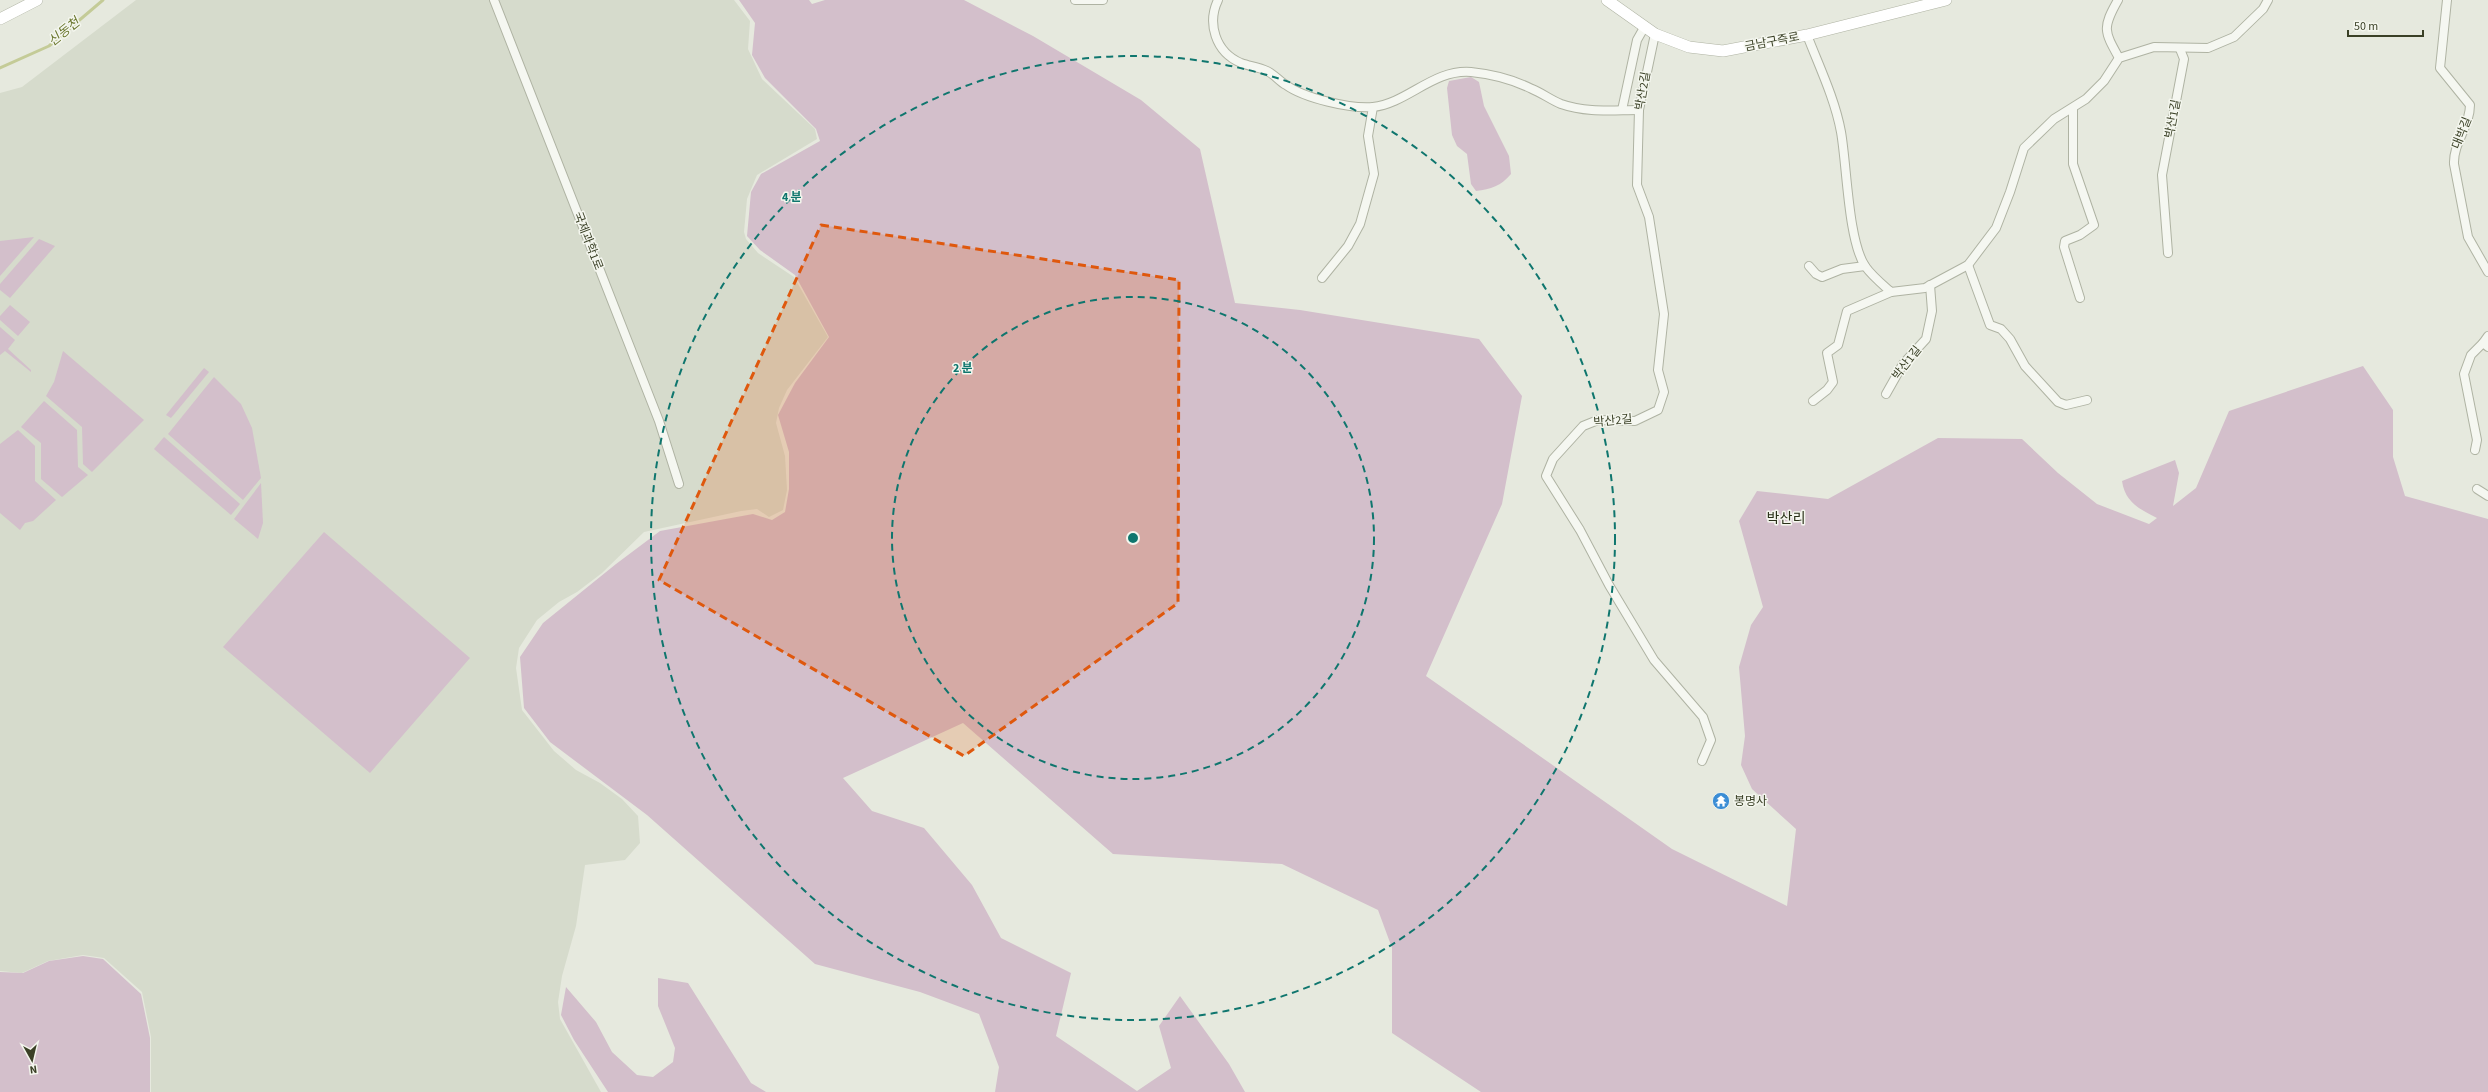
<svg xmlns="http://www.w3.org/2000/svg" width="2488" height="1092" font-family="'Source Sans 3','Noto Sans KR',sans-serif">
  <rect width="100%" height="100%" fill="#e6e9de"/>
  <path fill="#d6dbcc" d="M136 0H734L750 21 748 49 762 79 815 129 817 139 757 175 747 199 744 232 746 239 758 253 794 277 828 337 787 390 779 408 776 423 785 456 787 490 783 510 769 517 757 509 741 511 644 532 602 573 577 592 559 602 537 620 519 648 516 668 522 710 554 751 576 770 600 783 622 799 638 816 640 843 625 860 585 865 576 926 562 976 558 1002 560 1019 601 1092H151V1037L142 992 104 958 83 955 48 961 22 973 0 971V93L22 87Z"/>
  <g fill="#d3bfcb">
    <path d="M739 0H809L812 4 825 0H964L1033 36 1141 100 1200 149 1235 303 1300 310 1479 339 1522 396 1502 504 1426 676 1672 849 1787 906 1796 829 1752 789 1741 765 1745 736 1739 667 1751 625 1763 607 1739 521 1757 491 1828 499 1938 438 2022 439 2058 473 2097 504 2149 524 2157 518C2139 509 2125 502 2122 481L2175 460 2179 473 2173 506 2196 488 2229 411 2363 366 2393 410V457L2405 496 2488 519V1092H1481L1392 1033V948L1378 910 1282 864 1113 854 963 723 843 778 872 811 924 828 972 885 1001 938 1071 973 1056 1036 1137 1091 1171 1068 1159 1026 1180 996 1229 1064 1245 1092H995L999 1067 979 1014 920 992 815 964 647 815 550 742 524 708 520 657 543 623 616 564 660 531 753 514 772 520 785 512 789 489V452L778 415 795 383 829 337 795 275 760 250 747 236 751 192 761 174 820 141 816 129 765 78 752 55 755 23Z"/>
    <path d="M1471 77 1479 82 1484 106 1509 156 1511 174C1501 186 1491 189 1476 191L1471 184 1467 154 1457 146 1452 135 1447 88 1449 81Z"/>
    <path d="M34 237 0 276V241Z"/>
    <path d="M39 239 55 246 10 298 0 290V284Z"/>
    <path d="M10 305 30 322 18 336 0 320V316Z"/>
    <path d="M0 327 15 340 8 349 31 370V372L5 351 0 355Z"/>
    <path d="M63 351 144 420 92 472 83 464 82 427 46 396 54 382Z"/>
    <path d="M204 368 209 372 171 418 166 415Z"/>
    <path d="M214 377 241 404 252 428 261 478 243 500 168 434Z"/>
    <path d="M44 401 77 430 78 467 88 475 62 497 41 479V443L21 427Z"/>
    <path d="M18 430 35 446V481L56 500 33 521 25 523 20 530 0 513V444Z"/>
    <path d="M164 437 240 504 231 515 154 449Z"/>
    <path d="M261 483 263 523 258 539 234 519Z"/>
    <path d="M324 532 470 658 370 773 223 647Z"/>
    <path d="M83 956 103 959 141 994 150 1038V1092H0V972L23 973 49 961Z"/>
    <path d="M658 978 688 983 751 1083 766 1092H608L574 1040 561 1015 566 987 596 1022 612 1052 637 1075 653 1077 673 1062 675 1048 658 1006Z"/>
  </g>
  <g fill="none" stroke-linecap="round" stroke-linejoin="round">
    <path stroke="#c4cb97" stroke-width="3" d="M0 68 49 46 103 0"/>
    <defs>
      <g id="minor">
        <path d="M494 0 659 421 679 484"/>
        <path d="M1075 0H1103"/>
        <path d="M1218 0C1207 23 1215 52 1241 63 1249 66 1258 67 1267 71 1274 74 1279 81 1286 85 1304 98 1350 109 1373 107 1408 103 1433 69 1471 72 1491 74 1514 80 1532 89 1542 93 1551 100 1561 104 1587 113 1612 110 1639 110"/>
        <path d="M2118 0C2102 28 2104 31 2119 58"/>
        <path d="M2447 0 2440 68 2470 105C2470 127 2453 143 2454 164L2468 237 2488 272"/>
        <path d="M1655 34 1639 110 1637 185 1649 217 1664 314 1658 370 1664 392 1658 410 1635 421 1598 420 1583 426 1553 459 1546 476 1580 530 1609 585 1654 660 1703 717 1711 740 1702 761"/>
        <path d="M1807 35C1819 66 1835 99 1841 132 1847 166 1848 240 1865 266 1872 276 1882 284 1891 292L1925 288 1968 265 1996 228 2010 192 2024 148 2054 119 2086 99 2104 81 2119 58 2154 47 2208 48 2234 37 2263 9 2268 0"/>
        <path d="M2073 109V164L2094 225 2080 235 2065 241 2064 247 2080 298"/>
        <path d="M1622 110 1637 40 1645 26"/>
        <path d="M2168 253 2162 175 2184 59 2180 49"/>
        <path d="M1968 265 1990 325 2001 329 2010 339 2025 366 2058 402 2066 405 2087 400"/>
        <path d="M1809 266 1816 274 1822 277 1842 269 1865 266"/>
        <path d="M1322 278 1348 246 1360 224 1374 174 1368 136 1373 107"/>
        <path d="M2488 336 2483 343 2488 347"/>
        <path d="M1886 394 1903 364 1926 339 1932 311 1930 285"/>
        <path d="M1813 401 1827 390 1833 382 1827 353 1838 345 1847 311 1891 292"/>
        <path d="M2475 450 2477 440 2464 374 2471 355 2483 343"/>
        <path d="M2477 489 2488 496"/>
      </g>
      <g id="secondary">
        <path d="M1607 0 1655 34 1689 47 1723 51 1807 35 1946 0"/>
        <path d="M0 19 37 0"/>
      </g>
    </defs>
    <use href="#minor" stroke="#afb3a3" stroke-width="10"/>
    <use href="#secondary" stroke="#afb3a3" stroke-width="12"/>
    <use href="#minor" stroke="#f5f7f1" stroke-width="8"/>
    <use href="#secondary" stroke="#fff" stroke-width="11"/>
  </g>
  <path fill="#df580d" fill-opacity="0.2" stroke="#df580d" stroke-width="3" stroke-dasharray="8 5" stroke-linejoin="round" d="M821 225 1179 280 1178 603 964 756 659 580Z"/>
  <g fill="none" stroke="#0f766e" stroke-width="2" stroke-dasharray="7 5">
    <circle cx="1133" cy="538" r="241"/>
    <circle cx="1133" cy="538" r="482"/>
  </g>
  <defs>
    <symbol id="temple-disc" viewBox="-11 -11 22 22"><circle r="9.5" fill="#3b8dd5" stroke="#f4f6ee"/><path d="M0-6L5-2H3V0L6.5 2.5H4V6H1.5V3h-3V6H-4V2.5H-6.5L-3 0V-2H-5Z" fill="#fff"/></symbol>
  </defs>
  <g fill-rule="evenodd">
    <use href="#temple-disc" x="1711" y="791" width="20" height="20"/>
  </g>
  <g text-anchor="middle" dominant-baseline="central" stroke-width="3" stroke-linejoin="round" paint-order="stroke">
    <g font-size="12" fill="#3a4026" stroke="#f4f6ee">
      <text transform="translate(1772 42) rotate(-11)">금남구즉로</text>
      <text transform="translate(1643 91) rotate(-80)">박산2길</text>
      <text transform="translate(2173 119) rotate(-79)">박산1길</text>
      <text transform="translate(2462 133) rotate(-68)">대박길</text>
      <text transform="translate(588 241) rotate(69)">국제과학1로</text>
      <text transform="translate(1907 363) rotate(-52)">박산1길</text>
      <text transform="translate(1613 421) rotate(-5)">박산2길</text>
    </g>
    <g font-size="12" fill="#3a4026" stroke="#f4f6ee" text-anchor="start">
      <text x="1734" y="801">봉명사</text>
    </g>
    <g font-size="13" font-style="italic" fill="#6a762e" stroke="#f4f6ee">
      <text transform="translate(64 32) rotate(-39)">신동천</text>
    </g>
    <g font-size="14" fill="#2a3119" stroke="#f4f6ee">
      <text x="1786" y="519">박산리</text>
    </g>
  </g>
  <circle cx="1133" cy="538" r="6" fill="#0f766e" stroke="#f4f6ee" stroke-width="2"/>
  <g font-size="12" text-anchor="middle" font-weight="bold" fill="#0f766e" stroke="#f4f6ee" stroke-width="3" stroke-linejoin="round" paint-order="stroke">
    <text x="792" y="201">4 분</text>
    <text x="963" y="372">2 분</text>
  </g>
  <g transform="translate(32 1060) rotate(172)" stroke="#f4f6ee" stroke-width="3" paint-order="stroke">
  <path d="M0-3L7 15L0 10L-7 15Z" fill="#3a4026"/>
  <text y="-6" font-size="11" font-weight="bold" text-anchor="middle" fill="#3a4026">N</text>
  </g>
  <path d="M2348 30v6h75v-6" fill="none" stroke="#3a4026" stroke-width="2"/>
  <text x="2354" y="30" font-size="12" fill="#3a4026" stroke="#f4f6ee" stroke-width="3" paint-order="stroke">50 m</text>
</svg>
